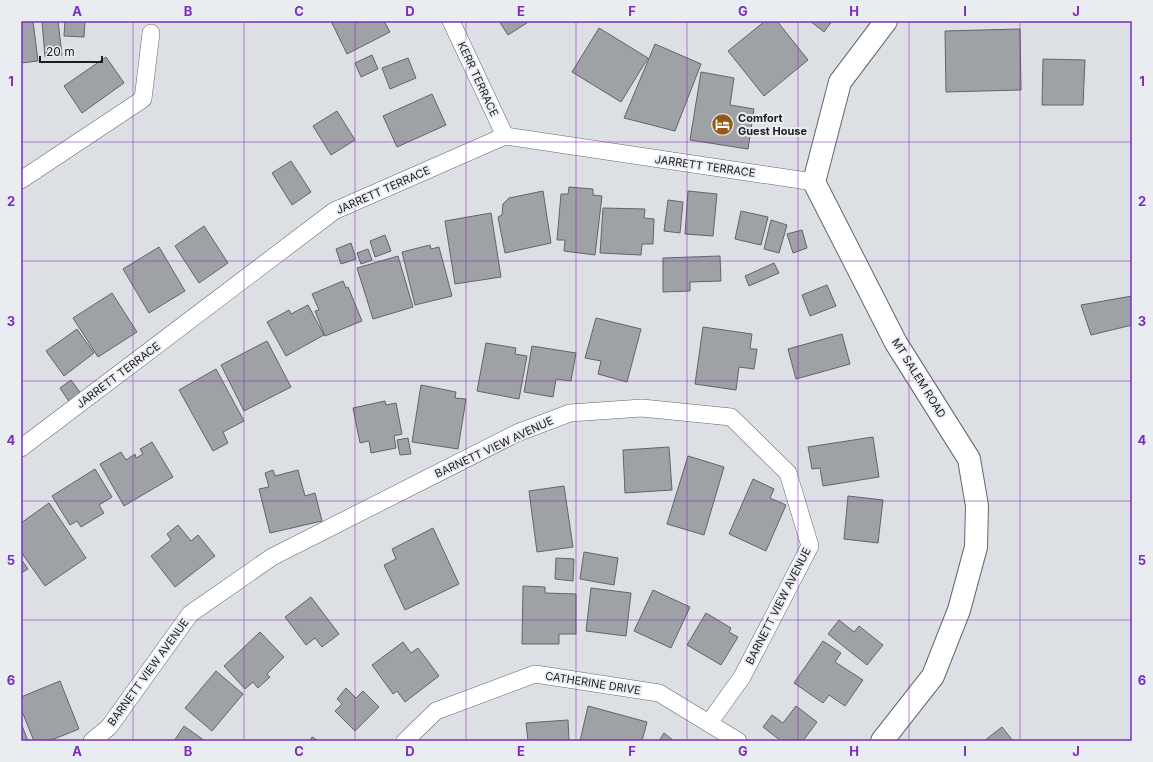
<svg xmlns="http://www.w3.org/2000/svg" width="1153" height="762" font-family="Inter,sans-serif">
  <rect width="100%" height="100%" fill="#dcdfe4"/>
  <g fill="#9ea1a6" stroke="#626469">
    <path d="M21 21H33L38 61 21 63Z"/>
    <path d="M42 21H58L62 55 45 57Z"/>
    <path d="M65 21H85L84 37 64 36Z"/>
    <path d="M331 21H384L390 32 347 54Z"/>
    <path d="M499 21H530L508 35Z"/>
    <path d="M765 21H777L808 60 764 96 728 51Z"/>
    <path d="M810 21H832L824 32Z"/>
    <path d="M599 28 648 58 621 102 572 72Z"/>
    <path d="M1020 29 1021 90 946 92 945 31Z"/>
    <path d="M655 44 701 64 675 131 624 118Z"/>
    <path d="M372 55 378 69 361 77 355 63Z"/>
    <path d="M106 57 124 83 82 113 64 86Z"/>
    <path d="M408 58 416 78 390 89 382 68Z"/>
    <path d="M1043 59 1085 60 1083 105H1042Z"/>
    <path d="M701 72 734 78 730 105 754 109 748 149 690 140Z"/>
    <path d="M432 94 446 125 397 147 383 116Z"/>
    <path d="M337 111 355 140 331 155 313 126Z"/>
    <path d="M291 161 311 192 292 205 272 173Z"/>
    <path d="M569 187 593 189V195L602 196 595 255 564 251 565 240H557L561 194H568Z"/>
    <path d="M543 191 551 243 505 253 498 217 502 215 503 204 509 198Z"/>
    <path d="M688 191 717 194 713 236 685 234Z"/>
    <path d="M668 200 683 202 680 233 664 231Z"/>
    <path d="M603 208 645 209 644 218 654 219 653 244H642L641 255 600 253Z"/>
    <path d="M741 211 768 217 761 245 735 239Z"/>
    <path d="M491 213 501 277 455 284 445 221Z"/>
    <path d="M771 220 787 225 779 253 764 249Z"/>
    <path d="M204 226 228 263 199 283 175 246Z"/>
    <path d="M802 230 807 248 793 253 787 234Z"/>
    <path d="M385 235 391 251 375 257 370 241Z"/>
    <path d="M351 243 356 259 341 264 336 249Z"/>
    <path d="M430 245 431 249 439 247 452 296 415 305 402 252Z"/>
    <path d="M159 247 185 291 149 313 123 269Z"/>
    <path d="M368 249 372 260 361 264 357 253Z"/>
    <path d="M398 256 413 307 373 319 357 268Z"/>
    <path d="M720 256 721 281 690 282V291L663 292V258Z"/>
    <path d="M774 263 779 273 749 286 745 276Z"/>
    <path d="M343 281 346 288 348 287 362 321 325 336 315 311 319 310 312 294Z"/>
    <path d="M827 285 836 306 810 316 802 295Z"/>
    <path d="M112 293 137 332 98 357 73 318Z"/>
    <path d="M1132 296V325L1091 335 1081 305Z"/>
    <path d="M308 305 324 335 286 356 267 322 289 310 291 314Z"/>
    <path d="M596 318 641 329 627 382 598 374 601 361 585 358Z"/>
    <path d="M703 327 752 334 750 349H757L754 369 739 367 736 390 695 384Z"/>
    <path d="M77 329 94 353 64 376 46 351Z"/>
    <path d="M842 334 850 364 796 379 788 349Z"/>
    <path d="M267 341 291 387 244 411 221 365Z"/>
    <path d="M486 343 516 348 515 354 527 356 519 399 477 391Z"/>
    <path d="M532 346 576 353 571 381 556 379 553 397 524 392Z"/>
    <path d="M216 369 244 421 223 432 228 443 213 451 179 390Z"/>
    <path d="M71 380 82 395 70 403 60 388Z"/>
    <path d="M421 385 456 392 455 398 466 399 458 449 412 442Z"/>
    <path d="M385 401 386 405 396 403 402 434 394 436 396 448 371 453 369 441 360 443 353 408Z"/>
    <path d="M873 437 879 477 823 486 820 468 812 469 808 447Z"/>
    <path d="M408 438 411 454 400 455 397 440Z"/>
    <path d="M152 442 173 477 124 506 100 464 121 452 126 460 135 454 136 458 143 454 140 449Z"/>
    <path d="M669 447 672 490 625 493 623 450Z"/>
    <path d="M688 456 724 467 704 535 667 524Z"/>
    <path d="M95 469 112 497 99 505 104 513 81 527 77 521 70 525 52 496Z"/>
    <path d="M273 470 275 476 298 470 305 496 315 493 322 521 270 533 259 489 269 487 265 473Z"/>
    <path d="M753 479 774 489 770 498 786 505 766 551 729 534Z"/>
    <path d="M564 486 573 547 537 552 529 491Z"/>
    <path d="M848 496 883 500 878 543 844 539Z"/>
    <path d="M49 503 86 558 45 586 21 552V523Z"/>
    <path d="M178 525 191 541 198 535 215 556 175 587 151 556 171 540 167 534Z"/>
    <path d="M433 528 459 584 405 610 384 565 396 559 392 549Z"/>
    <path d="M584 552 618 558 614 585 580 579Z"/>
    <path d="M556 558 574 559 573 581 555 579Z"/>
    <path d="M21 559 28 569 21 573Z"/>
    <path d="M523 586 545 587V593L576 594V634H559V644H522Z"/>
    <path d="M591 588 631 593 626 636 586 631Z"/>
    <path d="M653 590 690 607 671 648 634 631Z"/>
    <path d="M311 597 339 634 322 647 315 638 306 645 285 617Z"/>
    <path d="M706 613 731 628 729 632 738 637 721 665 687 645Z"/>
    <path d="M839 620 854 632 859 626 883 645 867 665 828 634Z"/>
    <path d="M260 632 284 657 267 674 270 677 258 688 253 682 245 689 224 666Z"/>
    <path d="M823 641 841 653 835 662 863 680 845 706 829 695 823 703 794 683Z"/>
    <path d="M403 642 411 653 418 648 439 676 405 702 397 691 393 694 372 665Z"/>
    <path d="M216 671 243 694 212 731 185 708Z"/>
    <path d="M60 681 79 729 49 741H34L21 709V697Z"/>
    <path d="M346 688 356 698 363 691 379 707 355 731 335 711 342 704 337 699Z"/>
    <path d="M588 706 647 722 642 741H580Z"/>
    <path d="M796 706 817 722 803 741H781L763 727 772 715 783 723Z"/>
    <path d="M568 720 569 741H528L526 723Z"/>
    <path d="M21 723 28 741H21Z"/>
    <path d="M184 726 205 741H174Z"/>
    <path d="M1002 727 1013 741H984Z"/>
    <path d="M664 733 674 741H659Z"/>
    <path d="M312 737 319 741H310Z"/>
  </g>
  <g fill="none" stroke-linecap="round" stroke-linejoin="round">
    <defs>
      <g id="street">
        <path d="M451 21 505 136"/>
        <path d="M21 180 143 99 151 33"/>
        <path d="M21 448 334 211 505 136 814 182"/>
        <path d="M92 741 109 727 190 614 272 557 517 433 570 413 642 408 731 417 788 473 810 546 742 677 709 723"/>
        <path d="M405 741 436 711 535 674 659 693 738 741"/>
      </g>
      <path id="secondary" d="M882 741 933 676 959 610 976 547 977 506 969 459 896 343 814 182 840 82 886 21"/>
    </defs>
    <use href="#street" stroke="#64676b" stroke-width="18"/>
    <use href="#secondary" stroke="#64676b" stroke-width="24"/>
    <use href="#street" stroke="#fff" stroke-width="17"/>
    <use href="#secondary" stroke="#fff" stroke-width="22"/>
  </g>
  <path fill="none" stroke="#7b2cbf" stroke-width="1" stroke-opacity="0.55" d="M133 21V741M244 21V741M355 21V741M466 21V741M576 21V741M687 21V741M798 21V741M909 21V741M1020 21V741M21 142H1132M21 261H1132M21 381H1132M21 501H1132M21 620H1132"/>
  <defs>
    <symbol id="hotel-disc" viewBox="-11 -11 22 22"><circle r="9.5" fill="#935917" stroke="#e9ecf1"/><path d="M-6-4.5h1.5V1H6V5H4.5V3h-9V5H-6ZM-4 0a1.8 1.8 0 1 1 3.6 0ZM.5 0V-2.5h3Q6-2.5 6 0Z" fill="#fff"/></symbol>
  </defs>
  <g fill-rule="evenodd">
    <use href="#hotel-disc" x="710" y="112" width="25" height="25"/>
  </g>
  <g text-anchor="middle" dominant-baseline="central" stroke-width="4" stroke-linejoin="round" paint-order="stroke">
    <g font-size="11" fill="#1b1c1e" stroke="#e9ecf1">
      <text transform="translate(478 79) rotate(65)">KERR TERRACE</text>
      <text transform="translate(705 166) rotate(8)">JARRETT TERRACE</text>
      <text transform="translate(383 190) rotate(-24)">JARRETT TERRACE</text>
      <text transform="translate(118 375) rotate(-37)">JARRETT TERRACE</text>
      <text transform="translate(919 378) rotate(58)">MT SALEM ROAD</text>
      <text transform="translate(494 447) rotate(-25)">BARNETT VIEW AVENUE</text>
      <text transform="translate(778 606) rotate(-63)">BARNETT VIEW AVENUE</text>
      <text transform="translate(148 672) rotate(-54)">BARNETT VIEW AVENUE</text>
      <text transform="translate(593 683) rotate(9)">CATHERINE DRIVE</text>
    </g>
    <g font-size="11" font-weight="bold" fill="#1b1c1e" stroke="#e9ecf1" text-anchor="start">
      <text x="738" y="118">Comfort<tspan x="738" dy="13">Guest House</tspan></text>
    </g>
  </g>
  <rect width="1153" height="762" fill="none" stroke="#e9ecf1" stroke-width="44"/>
  <path d="M40 56v6h62v-6" fill="none" stroke="#1b1c1e" stroke-width="2"/>
  <text x="46" y="56" font-size="12" fill="#1b1c1e" stroke="#e9ecf1" stroke-width="3" paint-order="stroke">20 m</text>
  <rect x="22" y="22" width="1109" height="718" fill="none" stroke="#7b2cbf" stroke-width="1.5"/>
  <g font-size="13" text-anchor="middle" font-weight="bold" fill="#7b2cbf">
    <text x="77" y="16">A</text>
    <text x="188" y="16">B</text>
    <text x="299" y="16">C</text>
    <text x="410" y="16">D</text>
    <text x="521" y="16">E</text>
    <text x="632" y="16">F</text>
    <text x="743" y="16">G</text>
    <text x="854" y="16">H</text>
    <text x="965" y="16">I</text>
    <text x="1076" y="16">J</text>
    <text x="11" y="86">1</text>
    <text x="1142" y="86">1</text>
    <text x="11" y="206">2</text>
    <text x="1142" y="206">2</text>
    <text x="11" y="326">3</text>
    <text x="1142" y="326">3</text>
    <text x="11" y="445">4</text>
    <text x="1142" y="445">4</text>
    <text x="11" y="565">5</text>
    <text x="1142" y="565">5</text>
    <text x="11" y="685">6</text>
    <text x="1142" y="685">6</text>
    <text x="77" y="756">A</text>
    <text x="188" y="756">B</text>
    <text x="299" y="756">C</text>
    <text x="410" y="756">D</text>
    <text x="521" y="756">E</text>
    <text x="632" y="756">F</text>
    <text x="743" y="756">G</text>
    <text x="854" y="756">H</text>
    <text x="965" y="756">I</text>
    <text x="1076" y="756">J</text>
  </g>
</svg>
